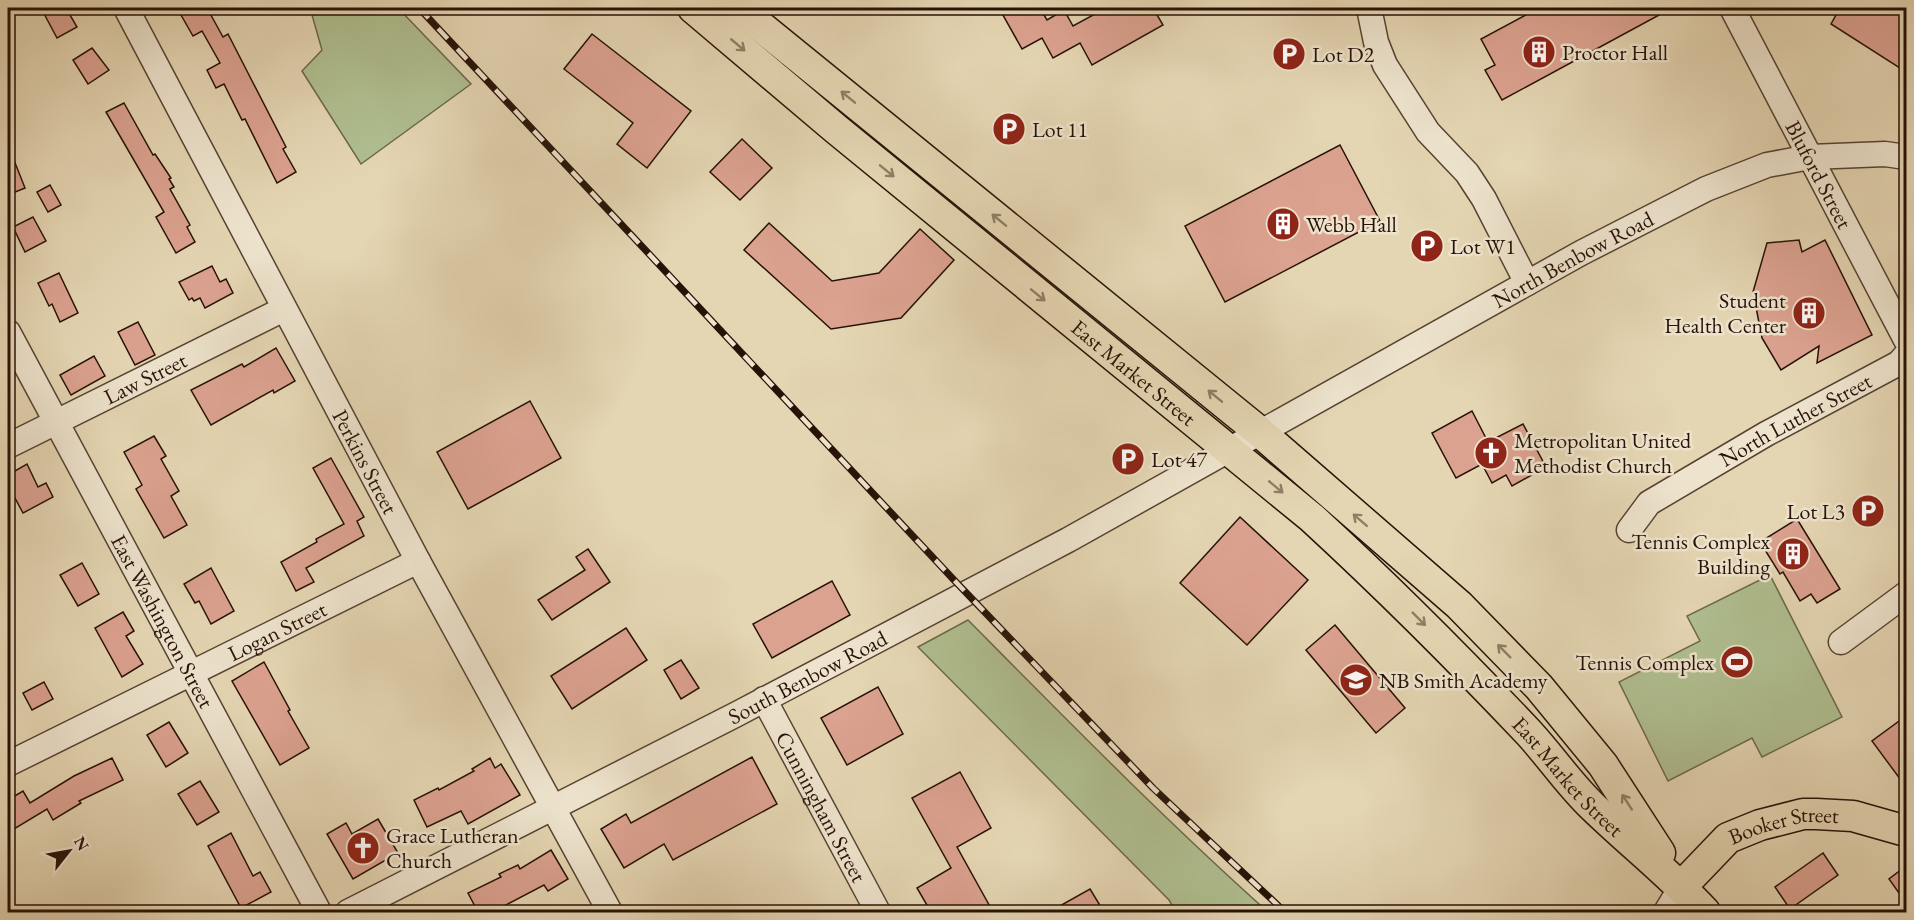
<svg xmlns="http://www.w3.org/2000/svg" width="1914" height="920" font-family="'EB Garamond',serif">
  <rect width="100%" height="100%" fill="#e5d6b3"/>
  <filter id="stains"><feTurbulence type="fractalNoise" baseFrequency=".00333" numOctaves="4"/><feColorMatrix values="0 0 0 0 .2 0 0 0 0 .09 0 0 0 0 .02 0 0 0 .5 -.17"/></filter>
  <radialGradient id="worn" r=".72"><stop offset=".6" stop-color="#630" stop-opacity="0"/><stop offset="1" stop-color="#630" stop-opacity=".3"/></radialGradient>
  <g fill="#b0bf90" stroke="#6c684c" stroke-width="1.5">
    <path d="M310 8H398L471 84 361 164 302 71 322 50Z"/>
    <path d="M1770 575 1842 717 1762 757 1752 738 1668 781 1619 682 1700 641 1687 616Z"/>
    <path d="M968 620C1066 719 1164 819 1268 912H1176L1169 900 918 647Z"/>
  </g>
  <g fill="#dca290" stroke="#271207" stroke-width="1.5">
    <path d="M41 8H66L77 27 57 38Z"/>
    <path d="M177 8H207L223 37 228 34 286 147 283 149 296 172 277 183 245 119 242 120 224 84 216 88 207 70 220 63 202 31 193 36Z"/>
    <path d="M999 8H1040L1047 20 1064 10 1073 26 1106 8H1153L1163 25 1092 65 1080 43 1053 58 1042 38 1022 49Z"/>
    <path d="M1539 8H1672L1502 100 1485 70 1495 65 1481 39Z"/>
    <path d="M1840 8H1906V72L1831 24Z"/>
    <path d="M592 34 691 111 647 168 617 144 633 123 564 69Z"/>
    <path d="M92 48 109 70 88 84 73 60Z"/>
    <path d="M124 103 153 155 155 154 171 178 169 179 174 187 170 189 190 225 187 227 195 242 176 253 156 217 164 212 106 112Z"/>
    <path d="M742 139 772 168 740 200 710 172Z"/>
    <path d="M8 145 25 188 8 195Z"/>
    <path d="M1340 145 1380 221 1225 302 1185 226Z"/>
    <path d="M50 185 61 205 48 212 37 192Z"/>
    <path d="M33 217 46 241 25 252 13 227Z"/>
    <path d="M769 223 832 281 879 273 920 229 954 260 901 318 831 329 744 250Z"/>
    <path d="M1799 240 1802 252 1825 240 1872 335 1817 363 1819 346 1781 370 1762 338 1753 292 1767 243Z"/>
    <path d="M212 266 220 282 226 279 233 293 205 308 200 298 194 301 192 298 189 300 179 282Z"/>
    <path d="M59 273 78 313 60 322 52 304 49 306 38 283Z"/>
    <path d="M138 322 155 355 135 365 118 332Z"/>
    <path d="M276 348 295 381 274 393 273 390 211 425 191 390 242 364 244 367Z"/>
    <path d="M94 356 105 376 71 395 60 375Z"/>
    <path d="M530 401 561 458 468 509 437 452Z"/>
    <path d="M1472 411 1488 442 1523 424 1546 467 1512 486 1506 475 1492 483 1482 464 1456 478 1432 433Z"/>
    <path d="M154 436 166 456 161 459 179 491 171 496 187 525 164 538 136 489 142 485 124 452Z"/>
    <path d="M331 458 364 517 357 521 364 536 306 568 314 582 296 591 281 562 317 542 316 539 344 524 313 468Z"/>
    <path d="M27 464 38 487 46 483 53 497 23 513 8 485V475Z"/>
    <path d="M1240 517 1308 580 1247 645 1180 583Z"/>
    <path d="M1797 519 1840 589 1817 603 1811 594 1800 601 1783 572 1780 574 1760 542Z"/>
    <path d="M588 549 610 582 552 620 538 600 585 570 576 557Z"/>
    <path d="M82 563 99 594 78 606 60 575Z"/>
    <path d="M211 568 234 611 211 624 199 601 195 603 184 584Z"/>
    <path d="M832 581 850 615 772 658 753 624Z"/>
    <path d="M123 612 134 631 126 636 143 664 122 677 95 628Z"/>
    <path d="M1335 625 1405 708 1376 733 1306 650Z"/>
    <path d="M626 628 647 660 572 709 551 676Z"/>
    <path d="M681 660 699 688 681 699 664 670Z"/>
    <path d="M264 662 290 710 288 711 309 748 280 765 232 681Z"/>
    <path d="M44 682 53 699 32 710 23 693Z"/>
    <path d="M878 687 903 734 847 765 821 718Z"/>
    <path d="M1906 716V787L1872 741Z"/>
    <path d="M169 722 188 753 166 767 147 735Z"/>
    <path d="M752 757 777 804 673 860 664 844 624 868 601 829 626 814 631 823Z"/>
    <path d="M112 758 123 780 79 801 81 803 53 820 47 809 14 829 8 818V800L23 791 30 803 74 776Z"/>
    <path d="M490 758 495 768 501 764 520 795 468 824 461 811 427 827 414 800 438 788 439 790 474 771 472 769Z"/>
    <path d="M960 772 991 828 957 847 993 912H931L917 888 951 868 912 798Z"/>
    <path d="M200 781 219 812 197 825 178 794Z"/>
    <path d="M378 819 398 853 353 879 327 834 346 823 352 834Z"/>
    <path d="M231 833 253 876 260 872 271 892 241 908 208 846Z"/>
    <path d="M551 850 568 879 548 891 544 885 500 908 502 912H478L468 893 501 877 499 874 518 865 520 869Z"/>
    <path d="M1823 853 1838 875 1790 909 1775 887Z"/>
    <path d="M1906 866V903L1889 879Z"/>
    <path d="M1090 889 1104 912H1049Z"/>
  </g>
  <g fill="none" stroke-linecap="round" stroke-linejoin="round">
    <defs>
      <g id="minor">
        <path id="s1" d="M126 8 418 561 610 912"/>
        <path d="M1369 8 1376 42 1385 65 1428 132 1467 173 1484 199 1527 283"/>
        <path id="s2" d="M1732 8 1906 340"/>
        <path id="s3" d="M8 332 319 912"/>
        <path id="s4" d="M8 446 284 309"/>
        <path id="s5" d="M1629 530 1649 503 1766 434 1899 363 1906 355"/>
        <path d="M1841 642 1906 594"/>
        <path id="s6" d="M764 699 878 912"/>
        <path id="s7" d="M8 764 418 561"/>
        <path id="s8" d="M348 912 737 714 1068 540 1581 253 1706 189 1767 165 1810 157 1885 154 1906 157"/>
        <path d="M1666 912 1681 887"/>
      </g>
      <g id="major">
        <path id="s9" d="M693 8 836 129 1312 518C1387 587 1459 659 1529 733 1551 757 1569 784 1592 806 1629 842 1670 874 1705 912"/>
        <path d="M738 8 1261 433 1459 605 1539 687 1603 765 1660 853"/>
        <path id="s10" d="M1681 887 1728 838 1760 825 1803 814H1816L1853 816 1906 831"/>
      </g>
    </defs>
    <use href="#minor" stroke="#564332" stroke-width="27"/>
    <use href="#major" stroke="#271207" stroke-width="33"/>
    <use href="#minor" stroke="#eee4ce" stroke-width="24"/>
    <use href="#major" stroke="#e5d6b3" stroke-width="30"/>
    <defs>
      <path id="rail" d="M419 8 954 580 1153 788 1285 912"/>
    </defs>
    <use href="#rail" stroke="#271207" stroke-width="7"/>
    <use href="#rail" stroke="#eee4ce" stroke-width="4.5" stroke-dasharray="14" stroke-linecap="butt"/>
  </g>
  <defs><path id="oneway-shaft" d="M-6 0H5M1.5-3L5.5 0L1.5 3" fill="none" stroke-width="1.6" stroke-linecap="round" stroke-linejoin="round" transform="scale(1.5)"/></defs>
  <g stroke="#907e66">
    <use href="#oneway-shaft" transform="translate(738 45) rotate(40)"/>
    <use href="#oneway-shaft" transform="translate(848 97) rotate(-141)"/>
    <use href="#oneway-shaft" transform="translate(887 171) rotate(39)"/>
    <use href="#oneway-shaft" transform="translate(999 220) rotate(-141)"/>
    <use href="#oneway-shaft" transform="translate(1038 295) rotate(39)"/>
    <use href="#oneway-shaft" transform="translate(1215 396) rotate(-141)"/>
    <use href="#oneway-shaft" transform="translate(1276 487) rotate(40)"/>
    <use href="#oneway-shaft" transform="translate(1360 520) rotate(-139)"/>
    <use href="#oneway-shaft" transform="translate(1419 619) rotate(45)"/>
    <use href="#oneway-shaft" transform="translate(1504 651) rotate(-135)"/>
    <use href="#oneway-shaft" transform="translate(1627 802) rotate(-123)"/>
  </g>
  <defs>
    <symbol id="building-disc" viewBox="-11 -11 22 22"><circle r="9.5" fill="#8f2418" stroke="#eee4ce"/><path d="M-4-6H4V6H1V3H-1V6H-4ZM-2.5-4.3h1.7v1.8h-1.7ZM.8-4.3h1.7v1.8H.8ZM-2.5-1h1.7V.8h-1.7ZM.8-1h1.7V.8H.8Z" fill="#fff"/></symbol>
    <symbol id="parking-disc" viewBox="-11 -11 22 22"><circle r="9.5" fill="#8f2418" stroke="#eee4ce"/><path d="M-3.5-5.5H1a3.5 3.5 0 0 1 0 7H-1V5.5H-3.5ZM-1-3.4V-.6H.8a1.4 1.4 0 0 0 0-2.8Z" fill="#fff"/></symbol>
    <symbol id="church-disc" viewBox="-11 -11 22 22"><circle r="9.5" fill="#8f2418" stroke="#eee4ce"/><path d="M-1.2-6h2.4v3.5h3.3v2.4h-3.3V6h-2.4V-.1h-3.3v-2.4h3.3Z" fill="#fff"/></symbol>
    <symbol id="stadium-disc" viewBox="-11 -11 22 22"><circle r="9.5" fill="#8f2418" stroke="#eee4ce"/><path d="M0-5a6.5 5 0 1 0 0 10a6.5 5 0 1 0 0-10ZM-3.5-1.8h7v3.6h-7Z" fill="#fff"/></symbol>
    <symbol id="school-disc" viewBox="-11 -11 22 22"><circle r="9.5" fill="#8f2418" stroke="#eee4ce"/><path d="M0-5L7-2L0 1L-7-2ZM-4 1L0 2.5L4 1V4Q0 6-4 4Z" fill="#fff"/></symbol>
  </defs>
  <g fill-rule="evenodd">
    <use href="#building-disc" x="1520" y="33" width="38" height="38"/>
    <use href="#parking-disc" x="1270" y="35" width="38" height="38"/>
    <use href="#parking-disc" x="990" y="110" width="38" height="38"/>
    <use href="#building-disc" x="1264" y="205" width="38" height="38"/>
    <use href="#parking-disc" x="1408" y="227" width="38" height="38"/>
    <use href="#building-disc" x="1790" y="294" width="38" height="38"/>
    <use href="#church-disc" x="1472" y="434" width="38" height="38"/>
    <use href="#parking-disc" x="1109" y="440" width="38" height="38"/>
    <use href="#parking-disc" x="1849" y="492" width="38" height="38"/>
    <use href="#building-disc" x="1774" y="535" width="38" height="38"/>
    <use href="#stadium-disc" x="1718" y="643" width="38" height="38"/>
    <use href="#school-disc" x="1337" y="661" width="38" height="38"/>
    <use href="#church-disc" x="344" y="829" width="38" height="38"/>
  </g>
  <g text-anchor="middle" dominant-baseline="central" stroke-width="5" stroke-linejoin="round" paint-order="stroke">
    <g font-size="22" fill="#271207" stroke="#eee4ce" text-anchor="start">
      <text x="1562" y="52">Proctor Hall</text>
      <text x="1312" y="54">Lot D2</text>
      <text x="1032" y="129">Lot 11</text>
      <text x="1306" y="224">Webb Hall</text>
      <text x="1450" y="246">Lot W1</text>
      <text x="1786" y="300" text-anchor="end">Student<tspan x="1786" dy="25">Health Center</tspan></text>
      <text x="1514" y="440">Metropolitan United<tspan x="1514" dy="25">Methodist Church</tspan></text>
      <text x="1151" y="459">Lot 47</text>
      <text x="1845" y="511" text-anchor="end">Lot L3</text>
      <text x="1770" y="541" text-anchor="end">Tennis Complex<tspan x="1770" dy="25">Building</tspan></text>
      <text x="1714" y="662" text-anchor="end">Tennis Complex</text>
      <text x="1379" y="680">NB Smith Academy</text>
      <text x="386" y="835">Grace Lutheran<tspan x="386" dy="25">Church</tspan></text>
    </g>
    <g font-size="22" fill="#271207" stroke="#eee4ce">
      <text stroke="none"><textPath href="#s2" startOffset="188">Bluford Street</textPath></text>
      <text stroke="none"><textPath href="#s8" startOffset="1388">North Benbow Road</textPath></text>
      <text stroke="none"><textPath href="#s9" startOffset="572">East Market Street</textPath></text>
      <text stroke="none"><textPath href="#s4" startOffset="153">Law Street</textPath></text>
      <text stroke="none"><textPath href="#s5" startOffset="202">North Luther Street</textPath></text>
      <text stroke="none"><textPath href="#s1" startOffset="513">Perkins Street</textPath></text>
      <text stroke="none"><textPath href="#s3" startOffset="328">East Washington Street</textPath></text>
      <text stroke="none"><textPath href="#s7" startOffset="300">Logan Street</textPath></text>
      <text stroke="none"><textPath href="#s8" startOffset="516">South Benbow Road</textPath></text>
      <text stroke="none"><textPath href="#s9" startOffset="1166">East Market Street</textPath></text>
      <text stroke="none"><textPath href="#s6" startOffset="122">Cunningham Street</textPath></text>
      <text stroke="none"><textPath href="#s10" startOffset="126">Booker Street</textPath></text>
    </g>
  </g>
  <rect width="1914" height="920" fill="none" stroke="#e5d6b3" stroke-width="30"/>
  <rect x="9" y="9" width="1896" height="902" fill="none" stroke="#271207" stroke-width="3"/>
  <rect x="15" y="15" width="1884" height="890" fill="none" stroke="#271207" stroke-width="1.5"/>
  <g transform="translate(69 851) rotate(59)" stroke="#eee4ce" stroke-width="4.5" paint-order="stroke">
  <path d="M0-4.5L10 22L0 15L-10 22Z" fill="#271207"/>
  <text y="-9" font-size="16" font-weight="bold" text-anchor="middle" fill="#271207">N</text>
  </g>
  <rect width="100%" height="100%" filter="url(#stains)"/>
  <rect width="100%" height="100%" fill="url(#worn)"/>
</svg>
